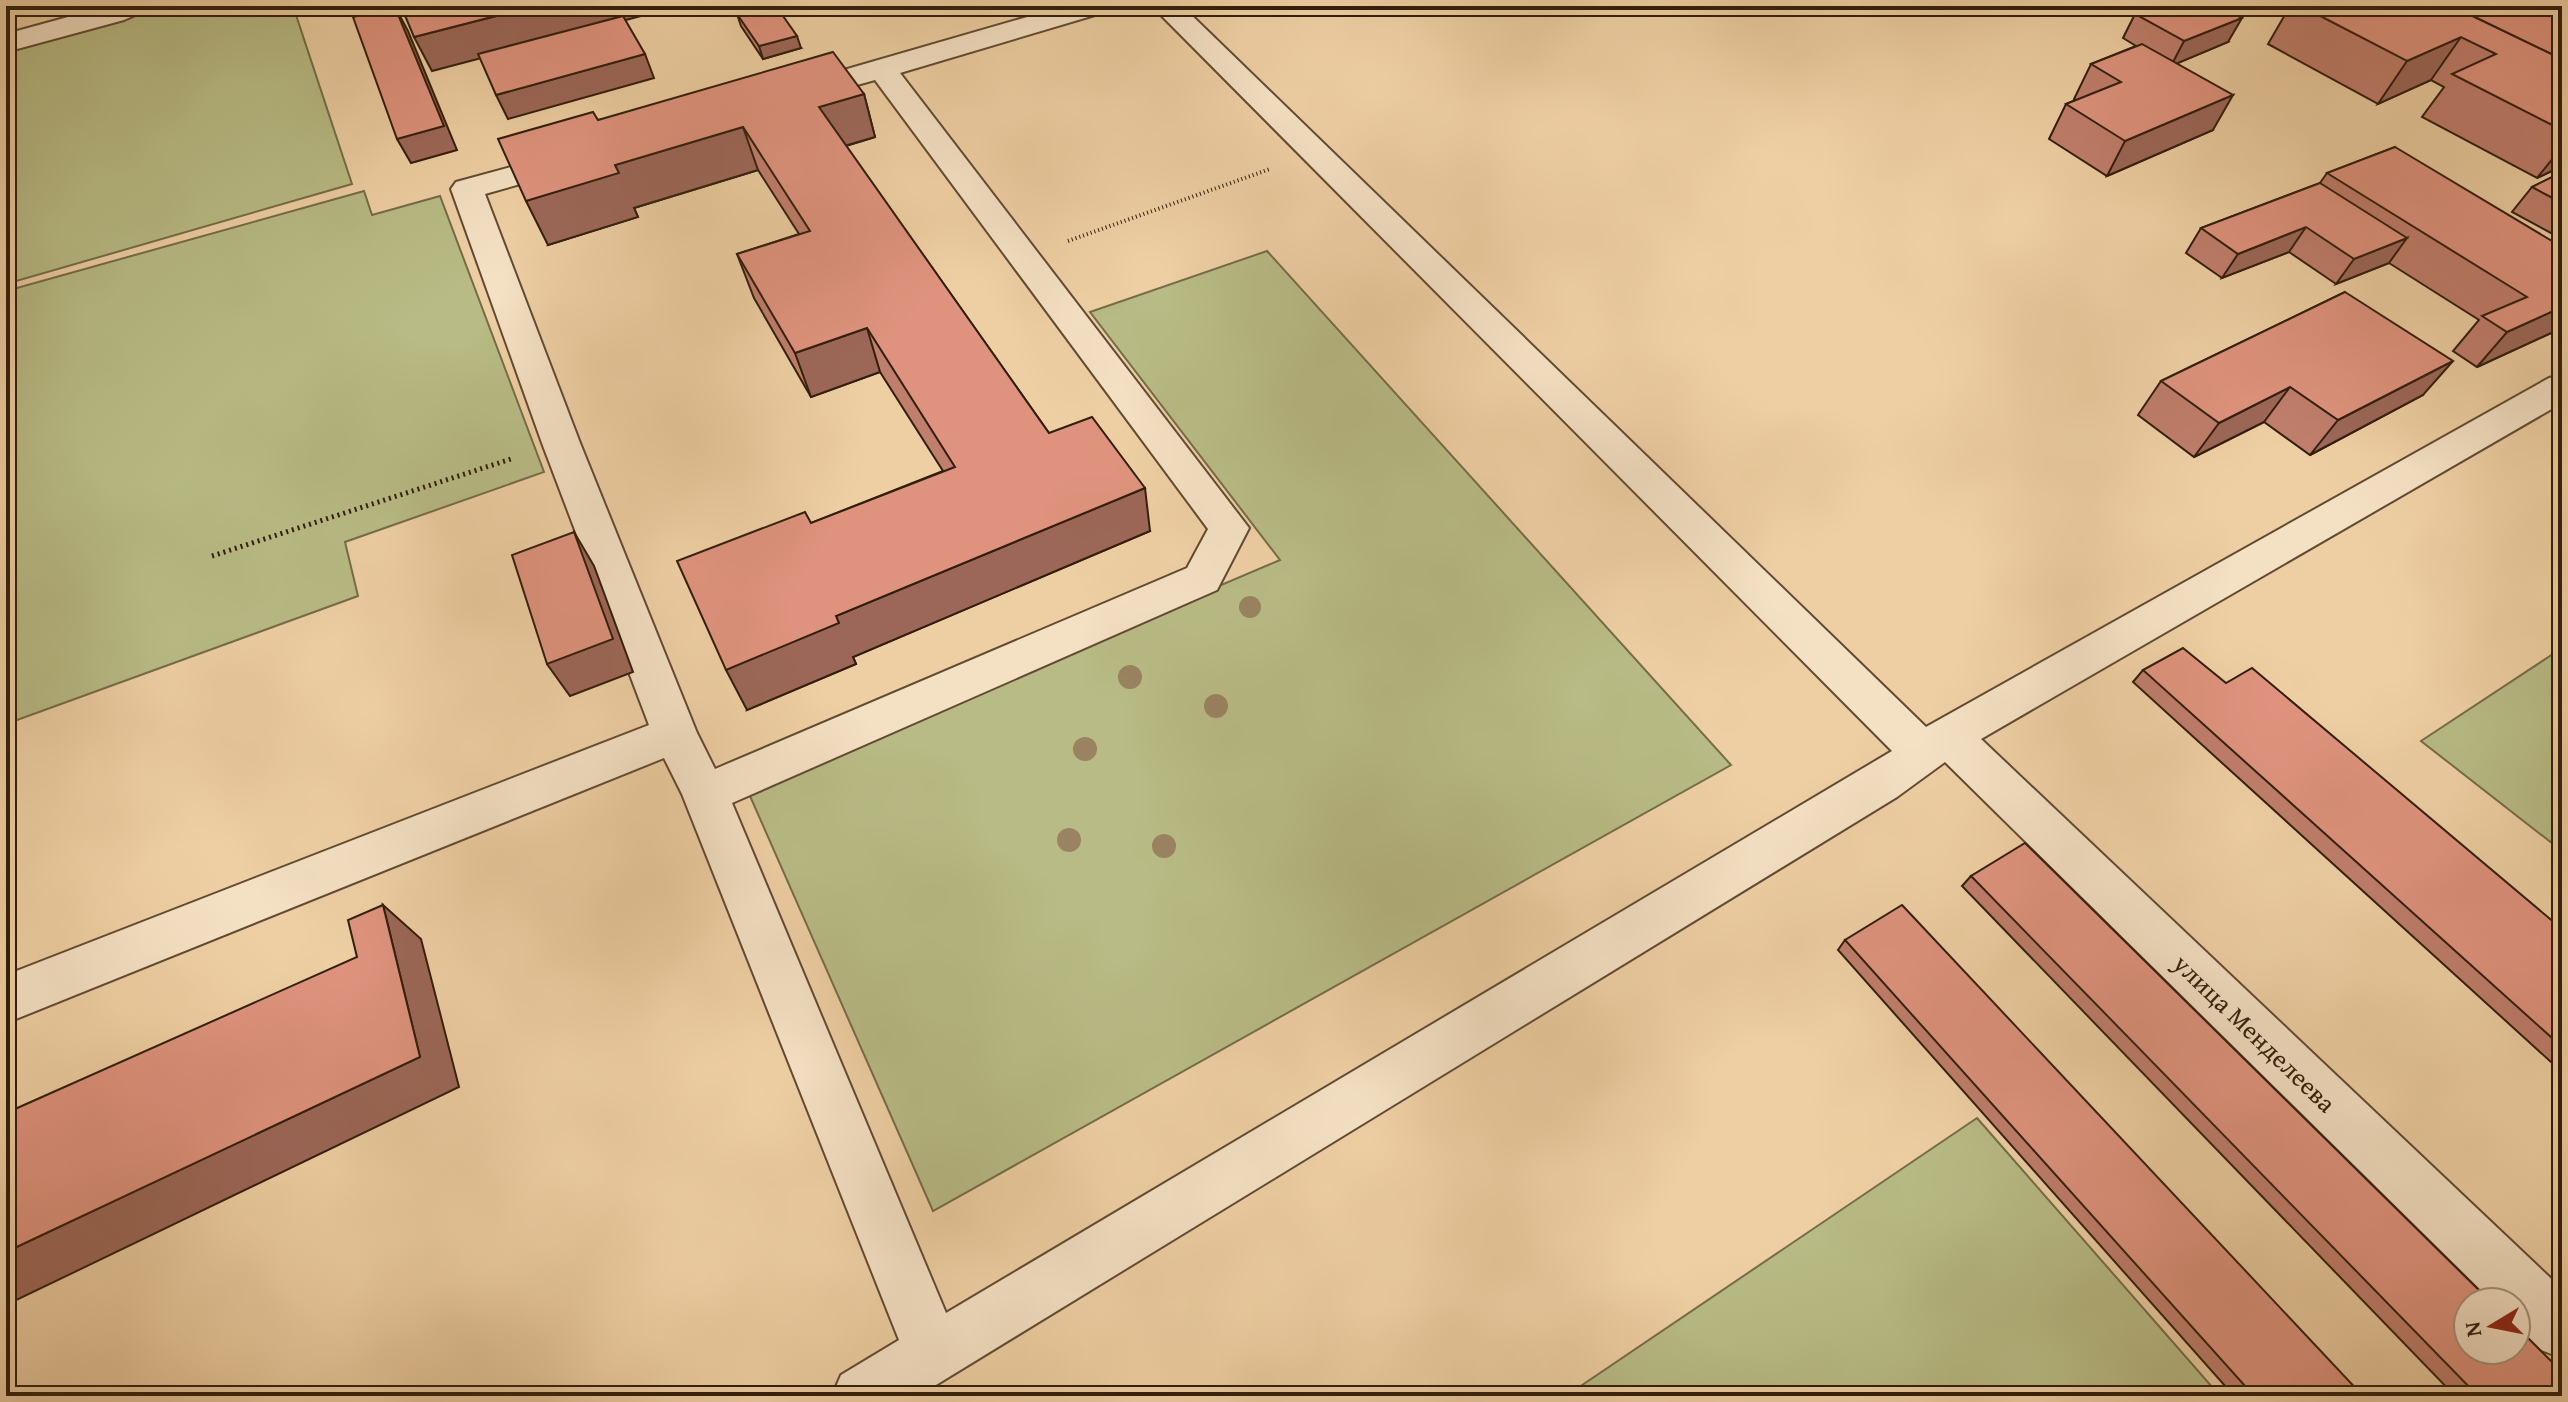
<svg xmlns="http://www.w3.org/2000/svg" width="2568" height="1402" font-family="'Gentium Book Plus',serif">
  <rect width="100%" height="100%" fill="#eecfa3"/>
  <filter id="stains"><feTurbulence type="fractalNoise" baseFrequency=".0025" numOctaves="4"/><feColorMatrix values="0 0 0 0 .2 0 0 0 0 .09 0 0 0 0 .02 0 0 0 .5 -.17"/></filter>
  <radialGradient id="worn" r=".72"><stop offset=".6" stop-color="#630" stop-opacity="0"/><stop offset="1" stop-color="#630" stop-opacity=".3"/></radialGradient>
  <g fill="#b8bb85" stroke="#756c48" stroke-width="2">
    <path d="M163 6H293L352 184 6 284V51Z"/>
    <path d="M364 191 372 215 440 196 544 472 345 542 358 596 6 724V291Z"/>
    <path d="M1267 251 1731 765 933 1211 746 787 1280 560 1090 312Z"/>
    <path d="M2562 648V851L2421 741Z"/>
    <path d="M1977 1118 2220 1396H1566Z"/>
  </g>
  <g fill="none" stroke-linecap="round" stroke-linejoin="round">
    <defs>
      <g id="minor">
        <path d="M108 6H146L142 12 124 20 6 52V34Z"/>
        <path d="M1065 6H1109L1105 12 900 73 1249 528 1217 590 732 803 946 1313 1892 751 1152 6H1182L1926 727 2549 378 2562 375V403L1981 739 2562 1289V1358L2541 1350 2516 1325V1302H2493L1945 762 1897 797 918 1396H832L841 1375 899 1340 682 794 664 758 6 1023V975L649 725 542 443 451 189 456 182 573 150 584 152 589 159 584 166 485 194 580 443 697 733 715 769 1187 568 1208 529 875 80 796 102 785 99 781 93 785 87Z"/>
      </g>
    </defs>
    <use href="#minor" stroke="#614a32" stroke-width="4"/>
    <path stroke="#321e0c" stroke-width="4" stroke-dasharray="1 3" stroke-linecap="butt" d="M1068 241 1270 169"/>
    <path stroke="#321e0c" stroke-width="5" stroke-dasharray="2 4" stroke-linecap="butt" d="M212 556 514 458"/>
    <use href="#minor" fill="#f4e0c3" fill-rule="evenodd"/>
  </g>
  <g fill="#998360">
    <circle cx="1250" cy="607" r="11"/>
    <circle cx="1130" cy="677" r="12"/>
    <circle cx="1216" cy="706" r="12"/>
    <circle cx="1085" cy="749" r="12"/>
    <circle cx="1069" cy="840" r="12"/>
    <circle cx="1164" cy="846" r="12"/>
  </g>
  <g fill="#c07e6c" stroke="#321e0c" stroke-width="2">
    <path d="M2290 6H2562V166L2537 178 2422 117 2444 87 2431 80 2378 104 2268 44Z"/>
    <path d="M737 14 801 48 763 59 741 26Z"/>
    <path d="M2135 14 2228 42 2177 63 2213 130 2107 176 2049 139 2066 104 2076 100 2074 99 2091 64 2136 46 2123 38Z"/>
    <path d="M864 94 875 137 846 146 1049 433 1150 531 853 657 856 664 747 710 811 523 943 471 880 372 811 397 754 298 737 254 799 234 758 170 634 208 638 217 548 245 598 120Z"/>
    <path d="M2395 147 2562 328 2477 367 2453 351 2479 320 2389 263 2336 284 2289 252 2222 278 2186 253 2201 228 2320 183 2327 173Z"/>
    <path d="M2562 172V239L2512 212 2532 187Z"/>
    <path d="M2345 292 2423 395 2310 455 2264 422 2194 457 2138 415 2161 381Z"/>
    <path d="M2143 670 2226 683 2562 929V1072L2133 682Z"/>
    <path d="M1971 876 2562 1396H2455L1962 886Z"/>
    <path d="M1845 940 2363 1396H2234L1838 950Z"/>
  </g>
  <g fill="#9c6758" stroke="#321e0c" stroke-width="2">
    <path d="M6 6H20V12L6 15Z"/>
    <path d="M535 6H679L432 71 414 37Z"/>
    <path d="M395 7 408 31 457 150 411 163 397 139Z"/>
    <path d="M2242 18 2228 42 2171 66 2184 41Z"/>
    <path d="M797 36 801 48 763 59 759 46Z"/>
    <path d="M2461 37 2431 80 2378 104 2407 61Z"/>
    <path d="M645 54 654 78 508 119 496 95Z"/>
    <path d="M864 94 875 137 831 150 819 107Z"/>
    <path d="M2233 95 2213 130 2107 176 2125 141Z"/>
    <path d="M743 127 758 170 634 208 638 217 548 245 526 201 615 165Z"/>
    <path d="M2562 147V166L2537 178Z"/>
    <path d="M2306 227 2289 252 2222 278 2238 254Z"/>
    <path d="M2407 238 2389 263 2336 284 2354 259Z"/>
    <path d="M2562 307V328L2477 367 2507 332Z"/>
    <path d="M867 328 880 372 811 397 795 353Z"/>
    <path d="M2453 361 2423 395 2310 455 2338 420Z"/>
    <path d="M2290 387 2264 422 2194 457 2219 423Z"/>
    <path d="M1145 488 1150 531 853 657 856 664 747 710 726 670 836 616Z"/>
    <path d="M574 532 594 566 633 672 570 696 547 664Z"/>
    <path d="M383 905 421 939 459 1087 6 1305V1252L420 1057Z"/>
  </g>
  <g fill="#df937e" stroke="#321e0c" stroke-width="2">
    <path d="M401 6H535L414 37Z"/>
    <path d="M766 6H776L797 36 759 46 737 14Z"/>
    <path d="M2156 6H2218L2242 18 2184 41 2135 14Z"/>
    <path d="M2301 6H2452L2562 59V130L2452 74 2496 54 2461 37 2407 61Z"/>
    <path d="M2452 6H2562V59Z"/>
    <path d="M395 7 444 126 397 139 353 17Z"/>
    <path d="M623 16 645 54 496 95 478 54Z"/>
    <path d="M2142 44 2233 95 2125 141 2066 104 2121 82 2091 64Z"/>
    <path d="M833 52 864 94 819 107 1049 433 1092 417 1145 488 836 616 839 623 726 670 677 561 805 512 811 523 955 467 867 328 795 353 737 254 810 231 743 127 615 165 619 173 526 201 498 139 593 112 598 120Z"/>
    <path d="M2395 147 2562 247V307L2507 332 2482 316 2527 297 2327 173Z"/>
    <path d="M2562 172V203L2532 187Z"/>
    <path d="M2320 183 2407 238 2354 259 2306 227 2238 254 2201 228Z"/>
    <path d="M2345 292 2453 361 2338 420 2290 387 2219 423 2161 381Z"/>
    <path d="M574 532 613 639 547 664 512 555Z"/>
    <path d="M2183 648 2226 683 2252 668 2562 929V1047L2143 670Z"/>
    <path d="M2025 843 2491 1302H2468V1350H2516V1326L2562 1372V1396H2478L1971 876Z"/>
    <path d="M383 905 420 1057 6 1252V1113L357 957 348 920Z"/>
    <path d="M1902 905 2363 1396H2254L1845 940Z"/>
  </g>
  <g text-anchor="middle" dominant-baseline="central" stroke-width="7" stroke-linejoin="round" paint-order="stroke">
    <g font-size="26" fill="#321e0c" stroke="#f4e0c3">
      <text transform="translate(2255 1033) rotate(44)">улица Менделеева</text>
    </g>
  </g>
  <rect width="2568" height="1402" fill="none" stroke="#eecfa3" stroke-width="32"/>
  <rect x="8" y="8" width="2552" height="1386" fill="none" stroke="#321e0c" stroke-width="4"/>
  <rect x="16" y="16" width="2536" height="1370" fill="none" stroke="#321e0c" stroke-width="2"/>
  <g transform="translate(2492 1326) rotate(260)"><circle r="38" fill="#f4e0c3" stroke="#a6927a" stroke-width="2"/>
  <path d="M0-6L14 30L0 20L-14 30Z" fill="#8f2418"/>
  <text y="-12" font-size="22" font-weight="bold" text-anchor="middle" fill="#321e0c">N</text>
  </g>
  <rect width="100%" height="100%" filter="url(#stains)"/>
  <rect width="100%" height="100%" fill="url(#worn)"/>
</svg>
